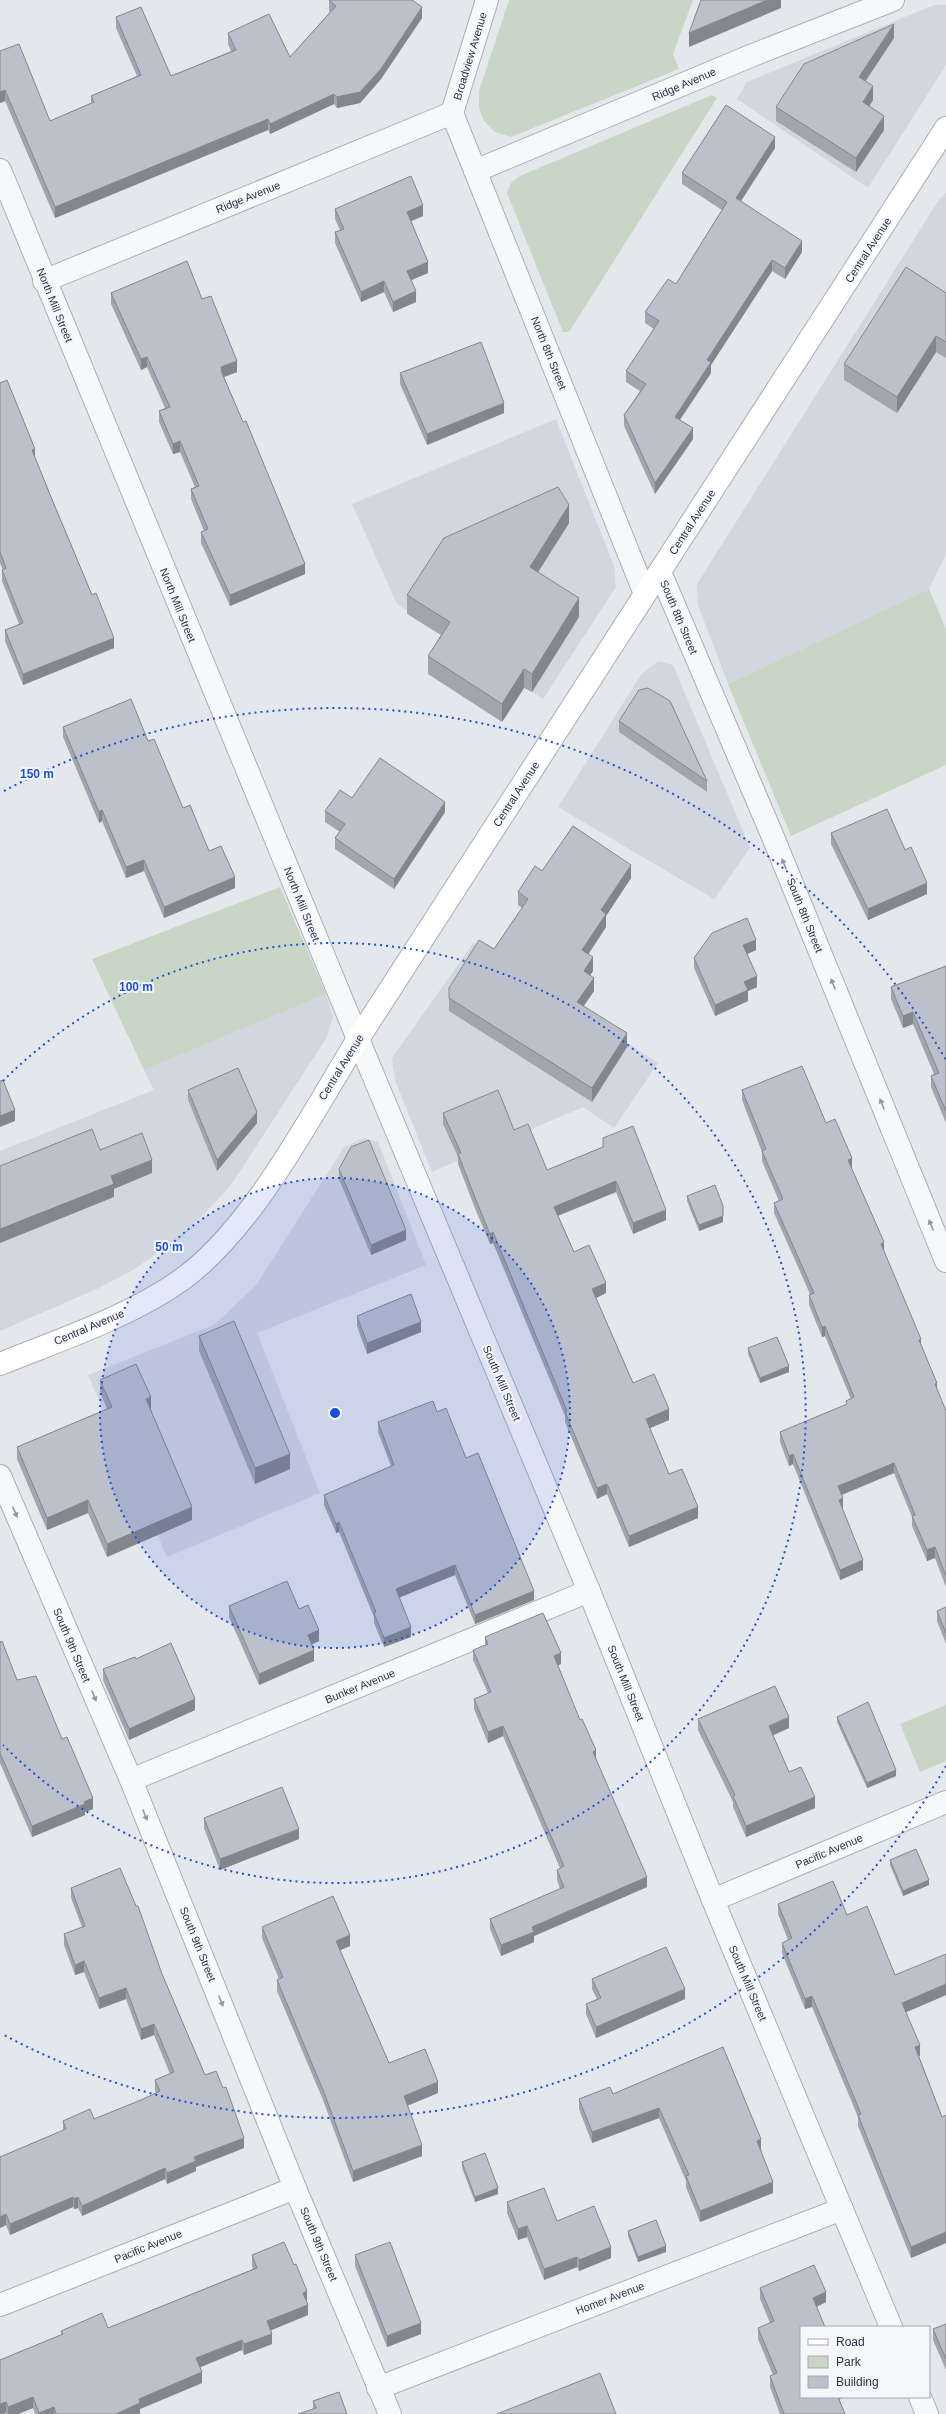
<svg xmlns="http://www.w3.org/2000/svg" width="946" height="2414" font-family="Arial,sans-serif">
  <rect width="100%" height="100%" fill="#e4e7ec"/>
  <g fill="#d2d6de">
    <path d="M934 5H946V65L868 188 737 99 747 82Z"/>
    <path d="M946 193V554L929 589 728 684 698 605 697 584 940 198Z"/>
    <path d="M556 419 614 566 616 587 543 699 397 604 352 504Z"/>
    <path d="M658 661 673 665 750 848 714 899 558 807 641 675Z"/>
    <path d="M474 942 658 1063 614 1128 583 1107 432 1172 395 1080 392 1058Z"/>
    <path d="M326 994 333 1017 327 1037 231 1185 185 1234 133 1270 99 1288 0 1331V1151L154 1090 144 1070Z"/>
    <path d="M364 1138 378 1142 426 1265 257 1333 320 1493 167 1557 88 1375 211 1326 223 1317 257 1284 344 1147Z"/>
  </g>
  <g fill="#c9d6c5">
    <path d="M509 0H693L673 54 679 69 511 137 495 132 484 121 479 108V91Z"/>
    <path d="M712 95 717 98 569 332H563L507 193 511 183 520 176Z"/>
    <path d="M929 589 946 629V765L791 836 728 684Z"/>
    <path d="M280 887 326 994 144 1070 92 959Z"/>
    <path d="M946 1705V1761L920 1772 900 1724Z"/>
  </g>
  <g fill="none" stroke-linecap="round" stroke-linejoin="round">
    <defs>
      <g id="minor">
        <path d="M452 113 645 594"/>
        <path d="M452 113 487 0"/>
        <path d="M0 170 358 1039 589 1591 713 1900 891 2327"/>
        <path d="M475 171 753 55 893 0"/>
        <path d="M44 281 452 113"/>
        <path d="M660 572 773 837 946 1261"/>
        <path d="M0 1476 131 1780 295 2188 390 2414"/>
        <path d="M131 1780 589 1591"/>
        <path d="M713 1900 946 1802"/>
        <path d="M0 2305 295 2188"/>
        <path d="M378 2388 842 2209"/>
        <path d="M920 2397 927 2414"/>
      </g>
      <path id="secondary" d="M0 1364C59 1340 132 1316 184 1278 255 1225 311 1115 358 1039L946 128"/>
    </defs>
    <use href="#minor" stroke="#a9aeb7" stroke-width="24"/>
    <use href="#secondary" stroke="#a9aeb7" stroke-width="24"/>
    <use href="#minor" stroke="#f7f8fa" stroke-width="22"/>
    <use href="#secondary" stroke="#fff" stroke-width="22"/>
  </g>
  <g fill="#a1a5ae">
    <path d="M329 0 422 18 381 79 360 103 337 108 334 104 270 134 268 130 55 218 5 101 0 103V51L50 121 91 103V96L137 76 116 28V17L171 76 231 51 228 44V33L290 57 330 12 329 11Z"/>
    <path d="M894 38 865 81 873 100 869 106 884 130 856 172 776 121V107Z"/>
    <path d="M775 148 740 201 802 252 785 279 772 271 711 365V373L680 420 693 439 655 494 624 426V415L640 391 626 382V371L654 329 645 323V312L676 284 722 210 682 184V173Z"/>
    <path d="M335 209 423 216 411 221 428 273 411 280 416 302 393 312 384 292 361 302 335 243V232L340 230 335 219Z"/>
    <path d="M111 293 202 299 237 372 224 377 305 574 230 606 201 543V532L204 531 191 499V489L195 487 180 452 173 454 159 422V411L165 408 147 367 141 370 111 304Z"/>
    <path d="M946 293V358L936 352 897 413 844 380V364Z"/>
    <path d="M400 373 504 413 427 445 400 384Z"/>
    <path d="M0 383 35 458 114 648 23 685 5 641V630L19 624 2 581V570H3L0 563Z"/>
    <path d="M569 523 538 572 579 617 532 692 524 688 502 722 428 674V656L441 635 407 614V595Z"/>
    <path d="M619 721 707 781V792L619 732Z"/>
    <path d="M63 727 148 741 183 808 209 851 235 888 164 918 144 871 126 878 102 821 99 823 63 737Z"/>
    <path d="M352 798 445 812 394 889 335 849V838L340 832 325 822V811Z"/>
    <path d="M831 833 905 850 927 894 868 920 831 844Z"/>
    <path d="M542 871 631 878 606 916V927L588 954 593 971 590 975 594 991 584 1006 627 1047 592 1102 449 1011V988L494 949 522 908 518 905V892Z"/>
    <path d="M756 950 747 954 757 987 748 991V1001L715 1016 694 968V958Z"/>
    <path d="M946 966V1123L931 1087V1076L934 1074 913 1024 903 1028 891 999V987Z"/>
    <path d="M188 1090 257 1123 217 1171 188 1100Z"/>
    <path d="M742 1090 826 1123 852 1168 851 1169 921 1346 937 1390 946 1411V1587L935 1558 927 1561 912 1526V1517L894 1473 842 1495 843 1508H842L863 1570 840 1580 793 1464 789 1466 780 1442V1432L846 1405V1401L851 1399 825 1336 822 1337 809 1305V1295L810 1294 774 1213V1203L779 1201 762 1161V1152L742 1100Z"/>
    <path d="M443 1113 514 1130 547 1170 603 1147 666 1220 633 1234 616 1192 558 1216 574 1252 606 1293 596 1298 633 1383 669 1420 650 1428 669 1474 698 1518 629 1547 607 1494 597 1499 565 1422V1416L493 1243 490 1244 476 1211 458 1164V1157L443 1124Z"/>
    <path d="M339 1169 406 1240 371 1255 339 1179Z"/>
    <path d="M687 1196 723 1222 699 1231 687 1201Z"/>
    <path d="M357 1316 421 1332 367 1354 357 1326Z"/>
    <path d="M199 1336 290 1469 255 1484 199 1351Z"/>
    <path d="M748 1348 789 1372 760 1383 748 1354Z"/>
    <path d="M100 1380 151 1410 192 1520 107 1557 88 1513 47 1530 17 1459V1447L107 1409 100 1392Z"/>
    <path d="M437 1412 466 1458 534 1600 475 1624 455 1575 399 1597 411 1637 384 1647 374 1623V1617L339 1532 336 1533 324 1505V1495L391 1466 378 1432V1422Z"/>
    <path d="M229 1606 319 1641 312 1644 314 1661 259 1685 229 1617Z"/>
    <path d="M946 1607V1644L937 1621V1611Z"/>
    <path d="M485 1637 561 1664 557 1665 596 1760 647 1887 534 1936V1942L501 1956 490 1929V1919L560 1889 557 1880V1870L560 1868 503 1736 488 1743 474 1709V1699L488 1693 473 1660V1650L485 1645Z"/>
    <path d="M0 1642 17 1680 62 1739 93 1809 85 1812V1815L32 1837 0 1763Z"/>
    <path d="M136 1659 195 1710 129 1740 103 1680V1669Z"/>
    <path d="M837 1717 896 1776 867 1788 837 1722Z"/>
    <path d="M698 1719 789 1728 773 1735 789 1772 815 1808 746 1837 733 1807V1802L698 1730Z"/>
    <path d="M204 1818 299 1839 220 1870 204 1828Z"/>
    <path d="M890 1860 929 1885 903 1896 890 1865Z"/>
    <path d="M71 1888 162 1974 205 2075 244 2148 196 2167V2171L167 2184 165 2179 82 2216 78 2208 74 2209 73 2207 10 2235 6 2225 0 2228V2157L63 2130V2121L94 2119 141 2100 156 2093 155 2090V2080L170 2074 154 2035 141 2040 126 1999 99 2009 84 1972 75 1975 64 1945V1934L82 1927 71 1898Z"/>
    <path d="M778 1904 847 1915 895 1975 946 1995 906 2012 920 2056H919L942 2117H946V2243L911 2258 858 2126V2117L812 2007 805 2009 782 1953V1943L788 1940 778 1914Z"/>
    <path d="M262 1927 350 1946 340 1950 389 2063 438 2093 407 2106 422 2156 353 2182 323 2100 277 1991V1980L279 1979 262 1938Z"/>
    <path d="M592 1979 685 1999 596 2038 586 2014V2004L597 1999 592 1989Z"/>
    <path d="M723 2047 761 2150 773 2193 700 2222 686 2187V2181L659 2118 592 2143 579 2109V2099L613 2094Z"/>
    <path d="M462 2162 498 2194 475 2202 462 2168Z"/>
    <path d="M507 2202 557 2221 611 2258 579 2271 577 2267 544 2280 527 2237 518 2240 507 2213Z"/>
    <path d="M628 2231 666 2252 638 2262 628 2236Z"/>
    <path d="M252 2255 307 2302 308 2315 271 2330 272 2344 244 2355 242 2350 200 2367 202 2383 140 2409V2414H35L33 2408 18 2414H6V2413L3 2414H0V2360L61 2335V2331L108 2328 253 2269 252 2266Z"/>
    <path d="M355 2255 421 2334 387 2347 355 2266Z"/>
    <path d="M760 2288 826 2302 817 2307 839 2399 845 2414H780L770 2387V2376L773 2375 758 2339V2328L770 2323 760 2299Z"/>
    <path d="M946 2324V2370L933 2340V2329Z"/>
    <path d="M313 2401 347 2414 313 2409Z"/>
  </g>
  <g fill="#83868d">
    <path d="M767 0H781V8L689 47V33Z"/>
    <path d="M422 7V18L381 79 360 103 337 108V97Z"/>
    <path d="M894 24V38L859 91V77Z"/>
    <path d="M873 86V100L863 116V102Z"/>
    <path d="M5 90V101L0 103V92Z"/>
    <path d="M334 94V104L270 134V124Z"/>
    <path d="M884 116V130L856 172V158Z"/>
    <path d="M268 119V130L55 218V207Z"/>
    <path d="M775 137V148L736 209V198Z"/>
    <path d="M423 205V216L407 223V212Z"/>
    <path d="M802 241V252L785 279V268Z"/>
    <path d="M772 260V271L711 365V373L675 427V417L707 360Z"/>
    <path d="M428 262V273L407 282V271Z"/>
    <path d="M384 281V292L361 302V292Z"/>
    <path d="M416 291V302L393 312V302Z"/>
    <path d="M936 336V352L897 413V397Z"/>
    <path d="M147 357V367L141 370V359Z"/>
    <path d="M237 361V372L221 378V367Z"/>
    <path d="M504 403V413L427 445V434Z"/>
    <path d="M693 428V439L655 494V483Z"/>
    <path d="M180 441V452L173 454V444Z"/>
    <path d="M35 449V460L32 450Z"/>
    <path d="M569 505V523L530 585V567Z"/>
    <path d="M305 564V574L230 606V595Z"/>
    <path d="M579 598V617L532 692V674Z"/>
    <path d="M114 638V648L23 685V674Z"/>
    <path d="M524 669V688L502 722V704Z"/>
    <path d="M445 802V812L394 889V879Z"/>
    <path d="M102 810V821L99 823V812Z"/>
    <path d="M144 860V871L126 878V867Z"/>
    <path d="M631 865V878L606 916V927L582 964V950L601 910Z"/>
    <path d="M235 877V888L164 918V907Z"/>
    <path d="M927 883V894L868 920V909Z"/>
    <path d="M756 940V950L743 956V945Z"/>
    <path d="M593 957V971L584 984V971Z"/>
    <path d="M757 976V987L748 991V1001L715 1016V1005L744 982Z"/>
    <path d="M594 978V991L577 1015V1002Z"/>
    <path d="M913 1012V1024L903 1028V1016Z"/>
    <path d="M627 1033V1047L592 1102V1088Z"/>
    <path d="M15 1110V1121L0 1127V1116Z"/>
    <path d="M257 1112V1123L217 1171V1160Z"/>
    <path d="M852 1158V1168L848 1170V1160Z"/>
    <path d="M152 1160V1173L114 1189V1197L0 1243V1229L111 1176Z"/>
    <path d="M616 1181V1192L554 1217V1207Z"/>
    <path d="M666 1210V1220L633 1234V1223Z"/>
    <path d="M723 1216V1222L699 1231V1225Z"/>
    <path d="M406 1230V1240L371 1255V1245Z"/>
    <path d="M493 1232V1243L490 1244V1234Z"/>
    <path d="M884 1242V1253L881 1244Z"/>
    <path d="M606 1283V1293L592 1300V1289Z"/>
    <path d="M421 1322V1332L367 1354V1343Z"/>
    <path d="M825 1326V1336L822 1337V1327Z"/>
    <path d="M921 1339V1350L919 1340Z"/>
    <path d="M789 1366V1372L760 1383V1378Z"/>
    <path d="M937 1383V1394L935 1384Z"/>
    <path d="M151 1397V1410L146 1399Z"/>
    <path d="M669 1409V1420L646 1430V1419Z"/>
    <path d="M290 1454V1469L255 1484V1468Z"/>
    <path d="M793 1454V1464L789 1466V1456Z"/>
    <path d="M894 1463V1473L838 1496V1486Z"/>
    <path d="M607 1484V1494L597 1499V1488Z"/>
    <path d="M843 1498V1508L839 1510V1500Z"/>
    <path d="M88 1500V1513L47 1530V1518Z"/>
    <path d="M192 1507V1520L107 1557V1544Z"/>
    <path d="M698 1507V1518L629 1547V1536Z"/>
    <path d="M339 1522V1532L336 1533V1524Z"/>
    <path d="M935 1547V1558L927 1561V1550Z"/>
    <path d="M863 1560V1570L840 1580V1570Z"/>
    <path d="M455 1565V1575L396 1599V1589Z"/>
    <path d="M534 1591V1600L475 1624V1615Z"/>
    <path d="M411 1627V1637L384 1647V1638Z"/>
    <path d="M319 1630V1641L308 1646V1635Z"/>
    <path d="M314 1650V1661L259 1685V1674Z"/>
    <path d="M561 1653V1664L554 1667V1656Z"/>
    <path d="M195 1699V1710L129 1740V1729Z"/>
    <path d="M789 1717V1728L769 1737V1726Z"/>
    <path d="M503 1726V1736L488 1743V1732Z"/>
    <path d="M596 1750V1761L593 1752Z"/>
    <path d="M896 1770V1776L867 1788V1783Z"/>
    <path d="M815 1797V1808L746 1837V1826Z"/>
    <path d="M93 1798V1809L85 1812V1815L32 1837V1826Z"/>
    <path d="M299 1829V1839L220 1870V1859Z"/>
    <path d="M647 1877V1887L534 1936V1942L501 1956V1945L532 1927Z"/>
    <path d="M929 1880V1885L903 1896V1891Z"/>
    <path d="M350 1935V1946L336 1952V1941Z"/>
    <path d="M84 1961V1972L75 1975V1965Z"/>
    <path d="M946 1984V1995L902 2014V2003Z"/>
    <path d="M126 1988V1999L99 2009V1998Z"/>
    <path d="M685 1989V1999L596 2038V2027Z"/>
    <path d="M812 1996V2007L805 2009V1999Z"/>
    <path d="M154 2024V2035L141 2040V2029Z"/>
    <path d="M920 2045V2056L915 2058V2047Z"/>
    <path d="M438 2082V2093L404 2107V2096Z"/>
    <path d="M659 2108V2118L592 2143V2132Z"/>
    <path d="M244 2138V2148L196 2167V2171L167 2184V2173L194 2157Z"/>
    <path d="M761 2139V2150L757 2152V2141Z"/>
    <path d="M422 2145V2156L353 2182V2171Z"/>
    <path d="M165 2168V2179L82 2216V2206Z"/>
    <path d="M773 2182V2193L700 2222V2211Z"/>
    <path d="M498 2188V2194L475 2202V2197Z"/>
    <path d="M73 2197V2207L10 2235V2224Z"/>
    <path d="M78 2197V2208L74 2209V2199Z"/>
    <path d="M6 2214V2225L0 2228V2217Z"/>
    <path d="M527 2226V2237L518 2240V2229Z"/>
    <path d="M946 2232V2243L911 2258V2247Z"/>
    <path d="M666 2246V2252L638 2262V2257Z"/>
    <path d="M611 2247V2258L579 2271V2260Z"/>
    <path d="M577 2257V2267L544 2280V2269Z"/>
    <path d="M307 2291V2302L303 2304V2293Z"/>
    <path d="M826 2292V2302L813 2308V2298Z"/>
    <path d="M308 2305V2315L267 2332V2321Z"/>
    <path d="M421 2323V2334L387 2347V2336Z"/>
    <path d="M272 2334V2344L244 2355V2344Z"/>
    <path d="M242 2340V2350L196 2369V2358Z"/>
    <path d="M202 2372V2383L140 2409V2414H116L139 2399Z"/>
    <path d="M33 2397V2408L18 2414H8V2407Z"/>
    <path d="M835 2397H845L835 2401Z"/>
    <path d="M6 2402V2413L3 2414H0V2404Z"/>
    <path d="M54 2407V2414H39V2413Z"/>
  </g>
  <g fill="#bbc0ca" stroke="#83868d">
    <path d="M329 0H412L422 7 381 69 360 92 337 97 334 94 270 124 268 119 55 207 5 90 0 92V51L19 44 50 121 94 102 91 96 141 75 116 17 141 7 171 76 236 50 228 33 269 14 290 57 336 6Z"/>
    <path d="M701 0H767L689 33Z"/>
    <path d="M894 24 859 77 873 86 863 102 884 116 856 158 776 107 804 64Z"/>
    <path d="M726 105 775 137 736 198 802 241 785 268 772 260 707 360 711 362 675 417 693 428 655 483 624 415 646 384 626 371 659 321 645 312 668 279 676 284 727 202 682 173Z"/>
    <path d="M411 176 423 205 407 212 428 262 407 271 416 291 393 302 384 281 361 292 335 232 344 229 335 209Z"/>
    <path d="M187 261 202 299 211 296 237 361 221 367 222 373 243 422 246 421 305 564 230 595 201 532 208 529 191 489 199 486 180 441 173 444 159 411 170 407 147 357 141 359 111 293Z"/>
    <path d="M906 267 946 293V342L936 336 897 397 844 364Z"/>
    <path d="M481 342 504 403 427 434 400 373Z"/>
    <path d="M7 380 35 449 32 450 51 497 92 595 96 593 114 638 23 674 5 630 23 623 2 570 6 568 0 552V383Z"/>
    <path d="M558 487 569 505 530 567 579 598 532 674 524 669 502 704 428 656 450 622 407 595 444 538Z"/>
    <path d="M648 688 670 701 707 781 619 721 639 690Z"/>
    <path d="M131 699 148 741 154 739 183 808 190 805 209 851 221 846 235 877 164 907 144 860 126 867 102 810 99 812 63 727Z"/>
    <path d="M380 758 445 802 394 879 335 838 345 824 325 811 340 790 352 798Z"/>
    <path d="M887 809 905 850 911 847 927 883 868 909 831 833Z"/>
    <path d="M573 826 631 865 601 910 606 914 582 950 593 957 584 971 594 978 577 1002 627 1033 592 1088 449 998V988L479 940 494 949 528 899 518 892 535 866 542 871Z"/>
    <path d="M747 918 756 940 743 945 757 976 744 982 748 990 715 1005 694 958 712 933Z"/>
    <path d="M946 966V1111L931 1076 939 1073 913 1012 903 1016 891 987Z"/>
    <path d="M802 1066 826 1123 835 1119 852 1158 848 1160 884 1242 881 1244 921 1339 919 1340 937 1383 935 1384 946 1411V1576L935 1547 927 1550 912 1516 915 1515 894 1463 838 1486 843 1498 839 1500 863 1560 840 1570 793 1454 789 1456 780 1432 847 1404 846 1401 854 1397 825 1326 822 1327 809 1295 814 1293 774 1203 783 1199 762 1151 766 1149 742 1090Z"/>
    <path d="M238 1068 257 1112 217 1160 188 1090Z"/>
    <path d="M3 1080 15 1110 0 1116V1081Z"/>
    <path d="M498 1090 514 1130 528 1124 547 1170 603 1147V1138L633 1126 666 1210 633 1223 616 1181 554 1207 574 1252 589 1245 606 1283 592 1289 633 1383 654 1374 669 1409 646 1419 669 1474 682 1469 698 1507 629 1536 607 1484 597 1488 565 1412 567 1411 493 1232 490 1234 476 1200 458 1154 461 1153 443 1113Z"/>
    <path d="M92 1129 100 1150 142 1133 152 1160 111 1176 114 1184 0 1229V1166Z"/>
    <path d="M369 1140 406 1230 371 1245 339 1169 351 1147Z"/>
    <path d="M715 1185 723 1206V1216L699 1225 687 1196Z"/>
    <path d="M411 1294 421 1322 367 1343 357 1316Z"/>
    <path d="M234 1321 290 1454 255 1468 199 1336Z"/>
    <path d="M777 1337 789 1366 760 1378 748 1348Z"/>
    <path d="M136 1364 151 1397 146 1399 192 1507 107 1544 88 1500 47 1518 17 1447 112 1407 100 1380Z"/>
    <path d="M433 1401 437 1412 446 1408 466 1458 478 1453 534 1591 475 1615 455 1565 396 1589 411 1627 384 1638 374 1613 376 1612 339 1522 336 1524 324 1495 394 1465 378 1422Z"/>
    <path d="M287 1581 299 1609 308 1605 319 1630 308 1635 314 1650 259 1674 229 1606Z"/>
    <path d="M946 1607V1633L937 1611Z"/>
    <path d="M543 1613 561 1653 554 1656 580 1720 582 1719 596 1750 593 1752 647 1877 532 1927 534 1932 501 1945 490 1919 564 1887 557 1870 564 1866 503 1726 488 1732 474 1699 491 1692 473 1650 488 1644 485 1637Z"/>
    <path d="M2 1641 17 1680 36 1676 62 1739 67 1737 93 1798 84 1802 85 1804 32 1826 0 1753V1642Z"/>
    <path d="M171 1643 195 1699 129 1729 103 1669 135 1657 136 1659Z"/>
    <path d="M775 1686 789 1717 769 1726 789 1772 801 1767 815 1797 746 1826 733 1796 735 1795 698 1719Z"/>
    <path d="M868 1702 896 1770 867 1783 837 1717Z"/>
    <path d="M282 1787 299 1829 220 1859 204 1818Z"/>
    <path d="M916 1849 929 1880 903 1891 890 1860Z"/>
    <path d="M120 1868 136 1906H138L162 1974 205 2075 216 2071 223 2088 226 2087 244 2138 194 2157 196 2161 167 2173 165 2168 82 2206 78 2197 74 2199 73 2197 10 2224 6 2214 0 2217V2157L66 2129 63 2121 90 2109 94 2119 141 2100 160 2091 155 2080 174 2072 154 2024 141 2029 126 1988 99 1998 84 1961 75 1965 64 1934 85 1926 71 1888Z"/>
    <path d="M833 1881 847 1915 867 1906 895 1975 946 1954V1984L902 2003 920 2045 915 2047 942 2117 945 2115 946 2117V2232L911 2247 858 2115 861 2114 812 1996 805 1999 782 1943 792 1938 778 1904Z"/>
    <path d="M333 1896 350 1935 336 1941 389 2063 425 2049 438 2082 404 2096 422 2145 353 2171 323 2090 277 1980 283 1977 262 1927Z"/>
    <path d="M666 1947 685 1989 596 2027 586 2004 601 1998 592 1979Z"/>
    <path d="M723 2047 761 2139 757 2141 773 2182 700 2211 686 2176 689 2175 659 2108 592 2132 579 2099 610 2087 613 2094Z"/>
    <path d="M485 2153 498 2188 475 2197 462 2162Z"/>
    <path d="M544 2188 557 2221 594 2206 611 2247 579 2260 577 2257 544 2269 527 2226 518 2229 507 2202Z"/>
    <path d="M656 2220 666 2246 638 2257 628 2231Z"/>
    <path d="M284 2242 294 2265 296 2264 307 2291 303 2293 308 2305 267 2321 272 2334 244 2344 242 2340 196 2358 202 2372 139 2399 140 2403 116 2414H56L54 2407 39 2413 33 2397 8 2407 6 2402 0 2404V2360L63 2334 61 2331 102 2313 108 2328 257 2268 252 2255Z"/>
    <path d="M390 2242 421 2323 387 2336 355 2255Z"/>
    <path d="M814 2265 826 2292 813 2298 825 2327H801V2397H838L845 2414H784L770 2376 777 2373 758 2328 774 2321 760 2288Z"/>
    <path d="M946 2324V2359L933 2329Z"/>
    <path d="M600 2373 616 2414H497Z"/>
    <path d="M339 2392 347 2414H298L316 2408 313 2401Z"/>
  </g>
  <defs><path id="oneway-solid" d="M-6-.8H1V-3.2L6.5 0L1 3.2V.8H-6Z"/></defs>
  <g fill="#9196a0">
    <use href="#oneway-solid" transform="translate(784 864) rotate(-112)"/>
    <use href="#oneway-solid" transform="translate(833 984) rotate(-112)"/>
    <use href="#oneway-solid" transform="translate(882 1104) rotate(-112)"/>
    <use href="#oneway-solid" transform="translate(931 1225) rotate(-112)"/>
    <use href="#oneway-solid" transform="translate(15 1512) rotate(67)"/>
    <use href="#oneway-solid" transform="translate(94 1696) rotate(67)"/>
    <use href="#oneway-solid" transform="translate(145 1815) rotate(68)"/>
    <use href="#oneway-solid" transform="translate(221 2001) rotate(68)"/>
  </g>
  <circle cx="335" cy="1413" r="235" fill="#1d4ed8" fill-opacity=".12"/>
  <g fill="none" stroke="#1d4ed8" stroke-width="2" stroke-dasharray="2 4">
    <circle cx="335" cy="1413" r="235"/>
    <path d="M3 1081A470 470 0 1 1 3 1745"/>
    <path d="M946 1766A705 705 0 0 1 4 2035M4 791A705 705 0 0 1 946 1060"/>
  </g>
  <g text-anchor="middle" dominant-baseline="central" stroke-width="4" stroke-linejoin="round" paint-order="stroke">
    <g font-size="11" fill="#2b3445" stroke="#f4f6f9">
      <text transform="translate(470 56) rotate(-73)">Broadview Avenue</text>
      <text transform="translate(684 84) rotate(-23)">Ridge Avenue</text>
      <text transform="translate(248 197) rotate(-22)">Ridge Avenue</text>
      <text transform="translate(868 250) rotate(-57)">Central Avenue</text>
      <text transform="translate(55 305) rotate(68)">North Mill Street</text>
      <text transform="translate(549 353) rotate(68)">North 8th Street</text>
      <text transform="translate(692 522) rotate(-57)">Central Avenue</text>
      <text transform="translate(178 605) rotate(68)">North Mill Street</text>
      <text transform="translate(679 617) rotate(67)">South 8th Street</text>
      <text transform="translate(516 794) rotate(-57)">Central Avenue</text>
      <text transform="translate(302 904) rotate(68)">North Mill Street</text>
      <text transform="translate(805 915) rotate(68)">South 8th Street</text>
      <text transform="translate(341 1067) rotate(-58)">Central Avenue</text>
      <text transform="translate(89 1327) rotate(-23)">Central Avenue</text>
      <text transform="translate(502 1383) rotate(67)">South Mill Street</text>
      <text transform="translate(72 1645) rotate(67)">South 9th Street</text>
      <text transform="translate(626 1683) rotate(68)">South Mill Street</text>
      <text transform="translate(360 1686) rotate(-22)">Bunker Avenue</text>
      <text transform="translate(829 1851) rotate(-23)">Pacific Avenue</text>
      <text transform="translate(198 1944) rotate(68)">South 9th Street</text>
      <text transform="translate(748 1983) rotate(67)">South Mill Street</text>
      <text transform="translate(319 2244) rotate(67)">South 9th Street</text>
      <text transform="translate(148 2246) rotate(-22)">Pacific Avenue</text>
      <text transform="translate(610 2298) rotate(-21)">Homer Avenue</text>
    </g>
  </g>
  <circle cx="335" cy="1413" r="6" fill="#1d4ed8" stroke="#f4f6f9" stroke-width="2"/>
  <g font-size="12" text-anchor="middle" font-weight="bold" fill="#1d4ed8" stroke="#f4f6f9" stroke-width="4" stroke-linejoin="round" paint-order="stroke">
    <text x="37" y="778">150 m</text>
    <text x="136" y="991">100 m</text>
    <text x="169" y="1251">50 m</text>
  </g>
  <rect x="800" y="2326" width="130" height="72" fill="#f4f6f9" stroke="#a4a8b1"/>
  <rect x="808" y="2339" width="20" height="6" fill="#ffffff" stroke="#a4a8b1"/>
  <text x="836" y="2346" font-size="12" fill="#2b3445">Road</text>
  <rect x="808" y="2356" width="20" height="12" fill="#c9d6c5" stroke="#a4a8b1"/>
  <text x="836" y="2366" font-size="12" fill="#2b3445">Park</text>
  <rect x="808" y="2376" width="20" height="12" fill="#bbc0ca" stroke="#a4a8b1"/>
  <text x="836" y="2386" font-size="12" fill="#2b3445">Building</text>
</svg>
